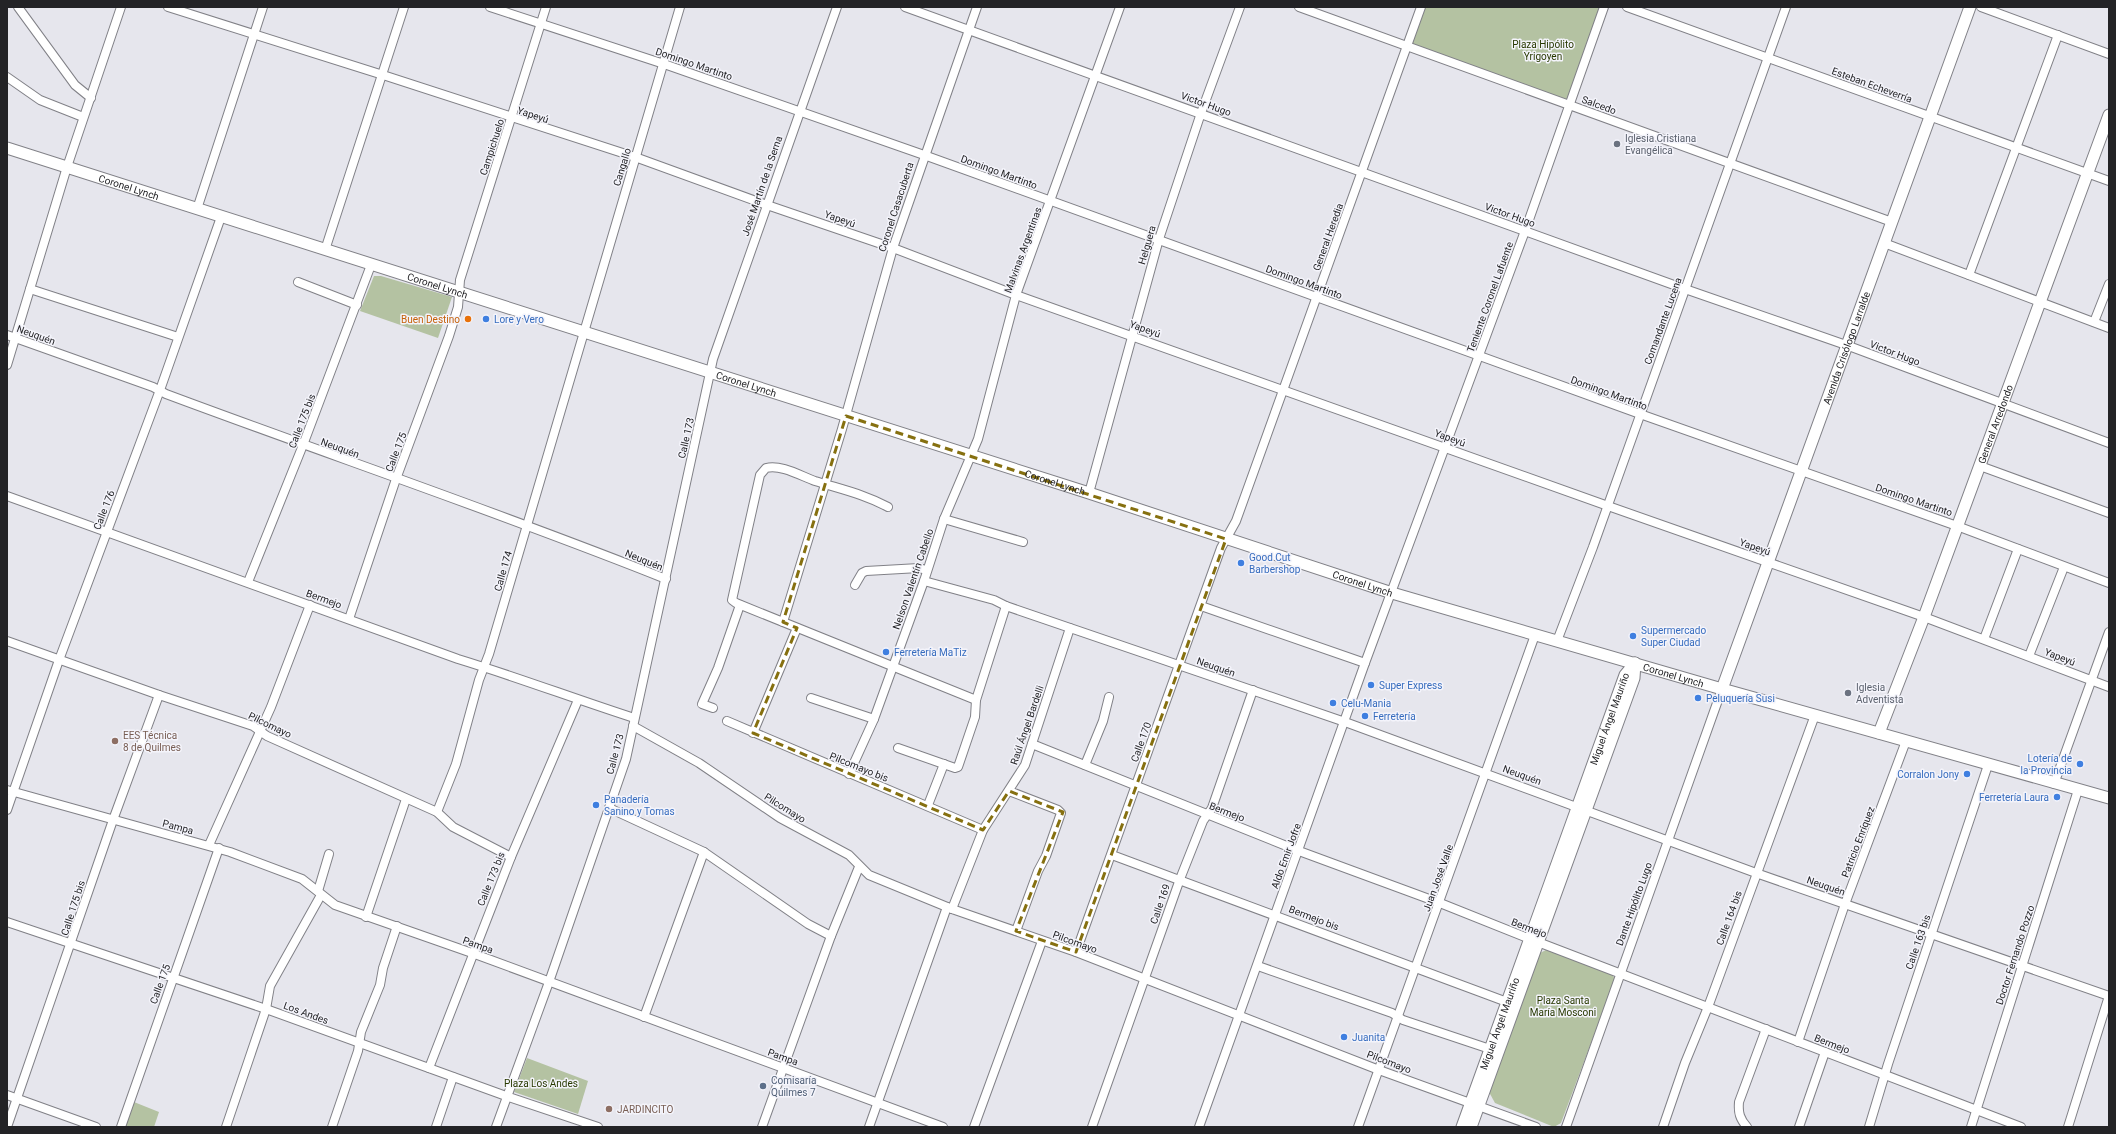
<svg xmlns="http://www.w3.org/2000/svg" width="2116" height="1134" font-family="Roboto,sans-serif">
  <rect width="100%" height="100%" fill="#e6e6ed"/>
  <g fill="#b4c2a2">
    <path d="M1421 7H1604L1568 105 1406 46Z"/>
    <path d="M374 276H381L452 297 438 338 360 311Z"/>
    <path d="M1546 950 1611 973 1615 979 1561 1123 1554 1127 1495 1103 1489 1092 1540 953Z"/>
    <path d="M527 1058 588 1081 578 1114 514 1092Z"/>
    <path d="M134 1102 159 1112 154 1127H125Z"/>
  </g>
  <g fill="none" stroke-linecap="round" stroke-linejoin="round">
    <defs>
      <g id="street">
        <path d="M18 7 75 85 91 98"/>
        <path d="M168 7 383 75 635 157 767 205 893 248 1016 295 1608 506 1924 617 2109 687"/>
        <path d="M490 7 664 64 924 155 1640 414 1957 526 2109 583"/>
        <path d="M905 7 1685 289 1846 345 2109 443"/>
        <path d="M1299 7 1892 222"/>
        <path d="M1627 7 2109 181"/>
        <path d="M1981 7 2109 54"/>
        <path d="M7 77 40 100 83 117"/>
        <path d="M197 209 263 7"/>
        <path d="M1884 243 2109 328"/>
        <path d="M325 250 404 7"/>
        <path d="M1969 275 2058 35"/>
        <path d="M298 282 357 305"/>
        <path d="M30 289 178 337"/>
        <path d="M2094 322 2109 284"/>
        <path d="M7 335 153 387 166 394C332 456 501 513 666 579"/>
        <path d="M7 365 67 167 121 7"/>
        <path d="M1980 466 2109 513"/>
        <path d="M1089 493 1159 239 1201 113 1240 7"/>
        <path d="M7 496 458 659C517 677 575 699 634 718"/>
        <path d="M888 507C864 494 840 489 815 481 801 476 781 464 766 468L760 475 732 600 736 603 976 700"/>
        <path d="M944 519 1023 542"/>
        <path d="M924 581 994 600 1006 606 1345 722 1756 873 2109 996"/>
        <path d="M248 582 303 445 371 265"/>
        <path d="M855 585 862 573 866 571 919 568 926 570"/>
        <path d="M1201 606 1365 663"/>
        <path d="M349 619 396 479 449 336 458 307 460 280 546 7"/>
        <path d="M783 622 842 429 893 248 977 7"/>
        <path d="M1984 639 2018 549"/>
        <path d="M7 641 159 695 253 726 267 736 437 812 453 827 511 857"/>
        <path d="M1557 641 1593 547 1786 7"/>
        <path d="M2029 656 2064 567"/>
        <path d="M811 698 874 719"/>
        <path d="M713 708 702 704 718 668 740 605"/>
        <path d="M727 721 983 830"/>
        <path d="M633 726 699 763 780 818 849 855 869 875 952 909 1076 952 1379 1070 1536 1127"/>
        <path d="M753 733 797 628"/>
        <path d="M1032 744 1299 851 1440 903 1530 939 2021 1127"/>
        <path d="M898 748 955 768 958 767 975 717 976 700 1006 606"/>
        <path d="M1085 765 1103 721 1109 697"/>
        <path d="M849 774 874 719 924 581 944 519 978 439 1016 295 1120 7"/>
        <path d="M2054 784 2109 632"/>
        <path d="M7 790 230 852 302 879 335 905 472 953 943 1127"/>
        <path d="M1009 791 1058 810 1061 813 1046 856 1038 871 1016 931"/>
        <path d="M928 805 944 764"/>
        <path d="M609 808 704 852 808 924 831 936"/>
        <path d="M7 810 59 660 160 390 221 217"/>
        <path d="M437 812 456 764 479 680 489 654 680 7"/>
        <path d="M209 845 271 707 310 605"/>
        <path d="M1112 855 1507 1002"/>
        <path d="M318 891 329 854"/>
        <path d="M952 909 983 830 1025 765 1070 628"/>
        <path d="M366 917 406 799"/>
        <path d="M7 922 266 1009 506 1096 598 1127"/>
        <path d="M1076 952 1221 548 1236 521 1421 7"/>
        <path d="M1258 966 1392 1013 1403 1020 1490 1049"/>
        <path d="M644 1017 704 852"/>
        <path d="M1798 1042 1845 904 1906 741"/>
        <path d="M429 1068 511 857 578 700"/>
        <path d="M7 1095 96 1127"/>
        <path d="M7 1127 113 820 159 695"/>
        <path d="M121 1127 219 848"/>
        <path d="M226 1127 266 1009 270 986 321 895"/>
        <path d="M332 1127 358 1051 361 1032 380 985 383 968 397 926"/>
        <path d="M436 1127 453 1077"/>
        <path d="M496 1127 549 982 626 759 713 359 837 7"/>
        <path d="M762 1127 831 936 859 867"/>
        <path d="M869 1127 947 907"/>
        <path d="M974 1127 1042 941"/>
        <path d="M1092 1127 1180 879 1203 821 1212 808 1253 690"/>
        <path d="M1199 1127 1365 663 1525 231 1604 7"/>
        <path d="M1358 1127 1535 635"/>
        <path d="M1566 1127 1722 689"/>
        <path d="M1663 1127 1685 1063 1708 1007 1815 715"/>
        <path d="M1747 1127C1740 1119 1738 1113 1739 1102L1766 1029"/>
        <path d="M1799 1127 1825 1052"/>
        <path d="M1869 1127 1888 1064 1988 765"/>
        <path d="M1971 1127 2078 790"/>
        <path d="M2068 1127 2109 996"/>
      </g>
      <g id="secondary">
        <path id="s1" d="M7 148 1089 493 1392 593 1722 689 2109 798"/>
        <path id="s2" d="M1722 689 1970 7"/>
        <path id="s3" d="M1879 733 1924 617 2109 115"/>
        <path id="s4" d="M1462 1127 1625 675 1635 663"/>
        <path d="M1471 1127 1634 678 1635 663"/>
      </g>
    </defs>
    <use href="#street" stroke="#818187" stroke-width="10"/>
    <use href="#secondary" stroke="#818187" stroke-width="13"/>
    <use href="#street" stroke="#fff" stroke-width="8"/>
    <use href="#secondary" stroke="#fff" stroke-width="11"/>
  </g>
  <path fill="none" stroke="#867010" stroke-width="3" stroke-dasharray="8 5" stroke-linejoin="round" d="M846 416 1226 539 1076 952 1016 931 1063 812 1009 791 983 830 753 733 797 628 783 622Z"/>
  <g fill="#6b7280" stroke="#f4f4fb" stroke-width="1.5">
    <circle cx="1617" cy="144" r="4"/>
    <circle cx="1848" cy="693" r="4"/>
  </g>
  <circle fill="#e8710a" stroke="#f4f4fb" stroke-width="1.5" cx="468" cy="319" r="4"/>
  <g fill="#3f7fe0" stroke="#f4f4fb" stroke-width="1.5">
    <circle cx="486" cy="319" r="4"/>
    <circle cx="1241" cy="563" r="4"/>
    <circle cx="1633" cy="636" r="4"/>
    <circle cx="886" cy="652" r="4"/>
    <circle cx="1371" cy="685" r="4"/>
    <circle cx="1698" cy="698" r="4"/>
    <circle cx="1333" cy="703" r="4"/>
    <circle cx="1365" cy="716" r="4"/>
    <circle cx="2080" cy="764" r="4"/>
    <circle cx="1967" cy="774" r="4"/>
    <circle cx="2057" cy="797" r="4"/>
    <circle cx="596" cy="805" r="4"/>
    <circle cx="1344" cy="1037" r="4"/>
  </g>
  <g fill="#8d6e63" stroke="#f4f4fb" stroke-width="1.5">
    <circle cx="115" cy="741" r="4"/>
    <circle cx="609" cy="1109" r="4"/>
  </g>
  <circle fill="#5c6f8a" stroke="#f4f4fb" stroke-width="1.5" cx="763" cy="1086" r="4"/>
  <g text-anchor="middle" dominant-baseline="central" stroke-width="3" stroke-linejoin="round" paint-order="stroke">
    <g font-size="10" fill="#283900" stroke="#f4f4fb">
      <text x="1543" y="44">Plaza Hipólito<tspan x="1543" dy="12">Yrigoyen</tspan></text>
      <text x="1563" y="1000">Plaza Santa<tspan x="1563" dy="12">María Mosconi</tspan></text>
      <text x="541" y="1083">Plaza Los Andes</text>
    </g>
    <g font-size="10" fill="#232326" stroke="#f4f4fb">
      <text transform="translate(694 64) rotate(19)">Domingo Martinto</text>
      <text transform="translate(1872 85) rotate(20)">Esteban Echeverría</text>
      <text transform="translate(1206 104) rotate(20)">Victor Hugo</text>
      <text transform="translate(1599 105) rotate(20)">Salcedo</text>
      <text transform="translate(533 115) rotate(18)">Yapeyú</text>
      <text transform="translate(492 147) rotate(-72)">Campichuelo</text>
      <text transform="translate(622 167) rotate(-73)">Cangallo</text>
      <text transform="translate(999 172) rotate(20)">Domingo Martinto</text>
      <text transform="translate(762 186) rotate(-71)">José Martín de la Serna</text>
      <text stroke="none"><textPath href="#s1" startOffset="128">Coronel Lynch</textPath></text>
      <text transform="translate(896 207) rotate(-72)">Coronel Casacuberta</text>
      <text transform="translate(1510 215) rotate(20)">Victor Hugo</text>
      <text transform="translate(840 219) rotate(19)">Yapeyú</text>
      <text transform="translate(1328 237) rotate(-70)">General Heredia</text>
      <text transform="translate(1147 245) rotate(-74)">Helguera</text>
      <text transform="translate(1023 250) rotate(-70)">Malvinas Argentinas</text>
      <text transform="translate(1304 282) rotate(20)">Domingo Martinto</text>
      <text stroke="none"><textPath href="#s1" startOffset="452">Coronel Lynch</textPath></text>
      <text transform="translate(1490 297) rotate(-70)">Teniente Coronel Lafuente</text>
      <text transform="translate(1663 321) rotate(-70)">Comandante Lucena</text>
      <text transform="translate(1145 329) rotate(20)">Yapeyú</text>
      <text transform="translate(36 335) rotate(20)">Neuquén</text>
      <text stroke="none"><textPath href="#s2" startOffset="363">Avenida Crisólogo Larralde</textPath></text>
      <text transform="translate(1895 353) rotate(21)">Victor Hugo</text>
      <text stroke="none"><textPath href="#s1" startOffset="776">Coronel Lynch</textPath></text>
      <text transform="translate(1609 393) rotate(20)">Domingo Martinto</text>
      <text transform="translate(302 421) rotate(-69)">Calle 175 bis</text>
      <text stroke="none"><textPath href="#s3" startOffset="330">General Arredondo</textPath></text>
      <text transform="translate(686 438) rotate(-77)">Calle 173</text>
      <text transform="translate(1450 438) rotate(20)">Yapeyú</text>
      <text transform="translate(340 448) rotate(20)">Neuquén</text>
      <text transform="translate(396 452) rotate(-69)">Calle 175</text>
      <text stroke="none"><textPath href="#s1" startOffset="1100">Coronel Lynch</textPath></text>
      <text transform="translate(1914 500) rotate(19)">Domingo Martinto</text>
      <text transform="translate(104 510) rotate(-69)">Calle 176</text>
      <text transform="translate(1755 547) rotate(19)">Yapeyú</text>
      <text transform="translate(644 560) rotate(22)">Neuquén</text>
      <text transform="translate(503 571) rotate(-74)">Calle 174</text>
      <text transform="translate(913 579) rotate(-71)">Nelson Valentín Cabello</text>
      <text stroke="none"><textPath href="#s1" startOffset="1424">Coronel Lynch</textPath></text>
      <text transform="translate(324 599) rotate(20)">Bermejo</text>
      <text transform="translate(2060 657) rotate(21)">Yapeyú</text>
      <text transform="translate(1216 667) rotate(19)">Neuquén</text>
      <text stroke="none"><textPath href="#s1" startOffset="1748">Coronel Lynch</textPath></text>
      <text stroke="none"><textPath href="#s4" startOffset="434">Miguel Ángel Mauriño</textPath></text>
      <text transform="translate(270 725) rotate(26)">Pilcomayo</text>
      <text transform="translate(1027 725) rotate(-71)">Raúl Ángel Bardelli</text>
      <text transform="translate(1141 742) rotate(-70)">Calle 170</text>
      <text transform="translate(615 754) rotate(-75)">Calle 173</text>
      <text transform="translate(859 767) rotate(22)">Pilcomayo bis</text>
      <text transform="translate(1522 775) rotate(20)">Neuquén</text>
      <text transform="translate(785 808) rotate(32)">Pilcomayo</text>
      <text transform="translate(1227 812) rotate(21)">Bermejo</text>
      <text transform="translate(178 827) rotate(15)">Pampa</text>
      <text transform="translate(1858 842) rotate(-69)">Patricio Enríquez</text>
      <text transform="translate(1286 856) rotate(-70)">Aldo Emir Jofre</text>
      <text transform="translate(1438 878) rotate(-70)">Juan José Valle</text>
      <text transform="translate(491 879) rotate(-68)">Calle 173 bis</text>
      <text transform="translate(1826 886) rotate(19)">Neuquén</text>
      <text transform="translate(1160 904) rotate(-71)">Calle 169</text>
      <text transform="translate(1634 904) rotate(-70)">Dante Hipólito Lugo</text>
      <text transform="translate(73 908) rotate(-72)">Calle 175 bis</text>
      <text transform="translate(1314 918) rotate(21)">Bermejo bis</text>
      <text transform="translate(1729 918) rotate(-70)">Calle 164 bis</text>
      <text transform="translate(1529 928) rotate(21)">Bermejo</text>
      <text transform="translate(1075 942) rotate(20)">Pilcomayo</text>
      <text transform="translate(1918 942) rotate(-71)">Calle 163 bis</text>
      <text transform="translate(478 945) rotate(20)">Pampa</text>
      <text transform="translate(2015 955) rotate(-72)">Doctor Fernando Pozzo</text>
      <text transform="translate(160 984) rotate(-70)">Calle 175</text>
      <text transform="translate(306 1013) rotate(20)">Los Andes</text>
      <text stroke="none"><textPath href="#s4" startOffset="110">Miguel Ángel Mauriño</textPath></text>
      <text transform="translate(1832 1044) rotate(21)">Bermejo</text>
      <text transform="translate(783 1057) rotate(20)">Pampa</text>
      <text transform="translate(1389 1062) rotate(21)">Pilcomayo</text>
    </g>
    <g font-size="10" fill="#5b616d" stroke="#f4f4fb" text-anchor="start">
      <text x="1625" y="138">Iglesia Cristiana<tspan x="1625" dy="12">Evangélica</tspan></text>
      <text x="1856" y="687">Iglesia<tspan x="1856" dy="12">Adventista</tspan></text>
    </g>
    <g font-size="10" fill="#c56008" stroke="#f4f4fb" text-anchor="end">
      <text x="460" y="319">Buen Destino</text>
    </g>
    <g font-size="10" fill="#366cbe" stroke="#f4f4fb" text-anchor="start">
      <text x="494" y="319">Lore y Vero</text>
      <text x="1249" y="557">Good Cut<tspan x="1249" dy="12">Barbershop</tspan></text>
      <text x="1641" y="630">Supermercado<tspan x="1641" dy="12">Super Ciudad</tspan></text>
      <text x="894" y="652">Ferretería MaTiz</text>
      <text x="1379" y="685">Super Express</text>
      <text x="1706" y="698">Peluquería Susi</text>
      <text x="1341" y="703">Celu-Mania</text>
      <text x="1373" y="716">Ferretería</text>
      <text x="2072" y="758" text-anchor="end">Lotería de<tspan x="2072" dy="12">la Provincia</tspan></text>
      <text x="1959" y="774" text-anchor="end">Corralon Jony</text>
      <text x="2049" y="797" text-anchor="end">Ferretería Laura</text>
      <text x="604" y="799">Panadería<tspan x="604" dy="12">Sanino y Tomas</tspan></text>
      <text x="1352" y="1037">Juanita</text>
    </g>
    <g font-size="10" fill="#785e54" stroke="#f4f4fb" text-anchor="start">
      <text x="123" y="735">EES Técnica<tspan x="123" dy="12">8 de Quilmes</tspan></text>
      <text x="617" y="1109">JARDINCITO</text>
    </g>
    <g font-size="10" fill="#4e5e75" stroke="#f4f4fb" text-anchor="start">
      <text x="771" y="1080">Comisaría<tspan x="771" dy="12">Quilmes 7</tspan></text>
    </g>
  </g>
  <rect width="2116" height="1134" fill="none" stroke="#232326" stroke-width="16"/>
</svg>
